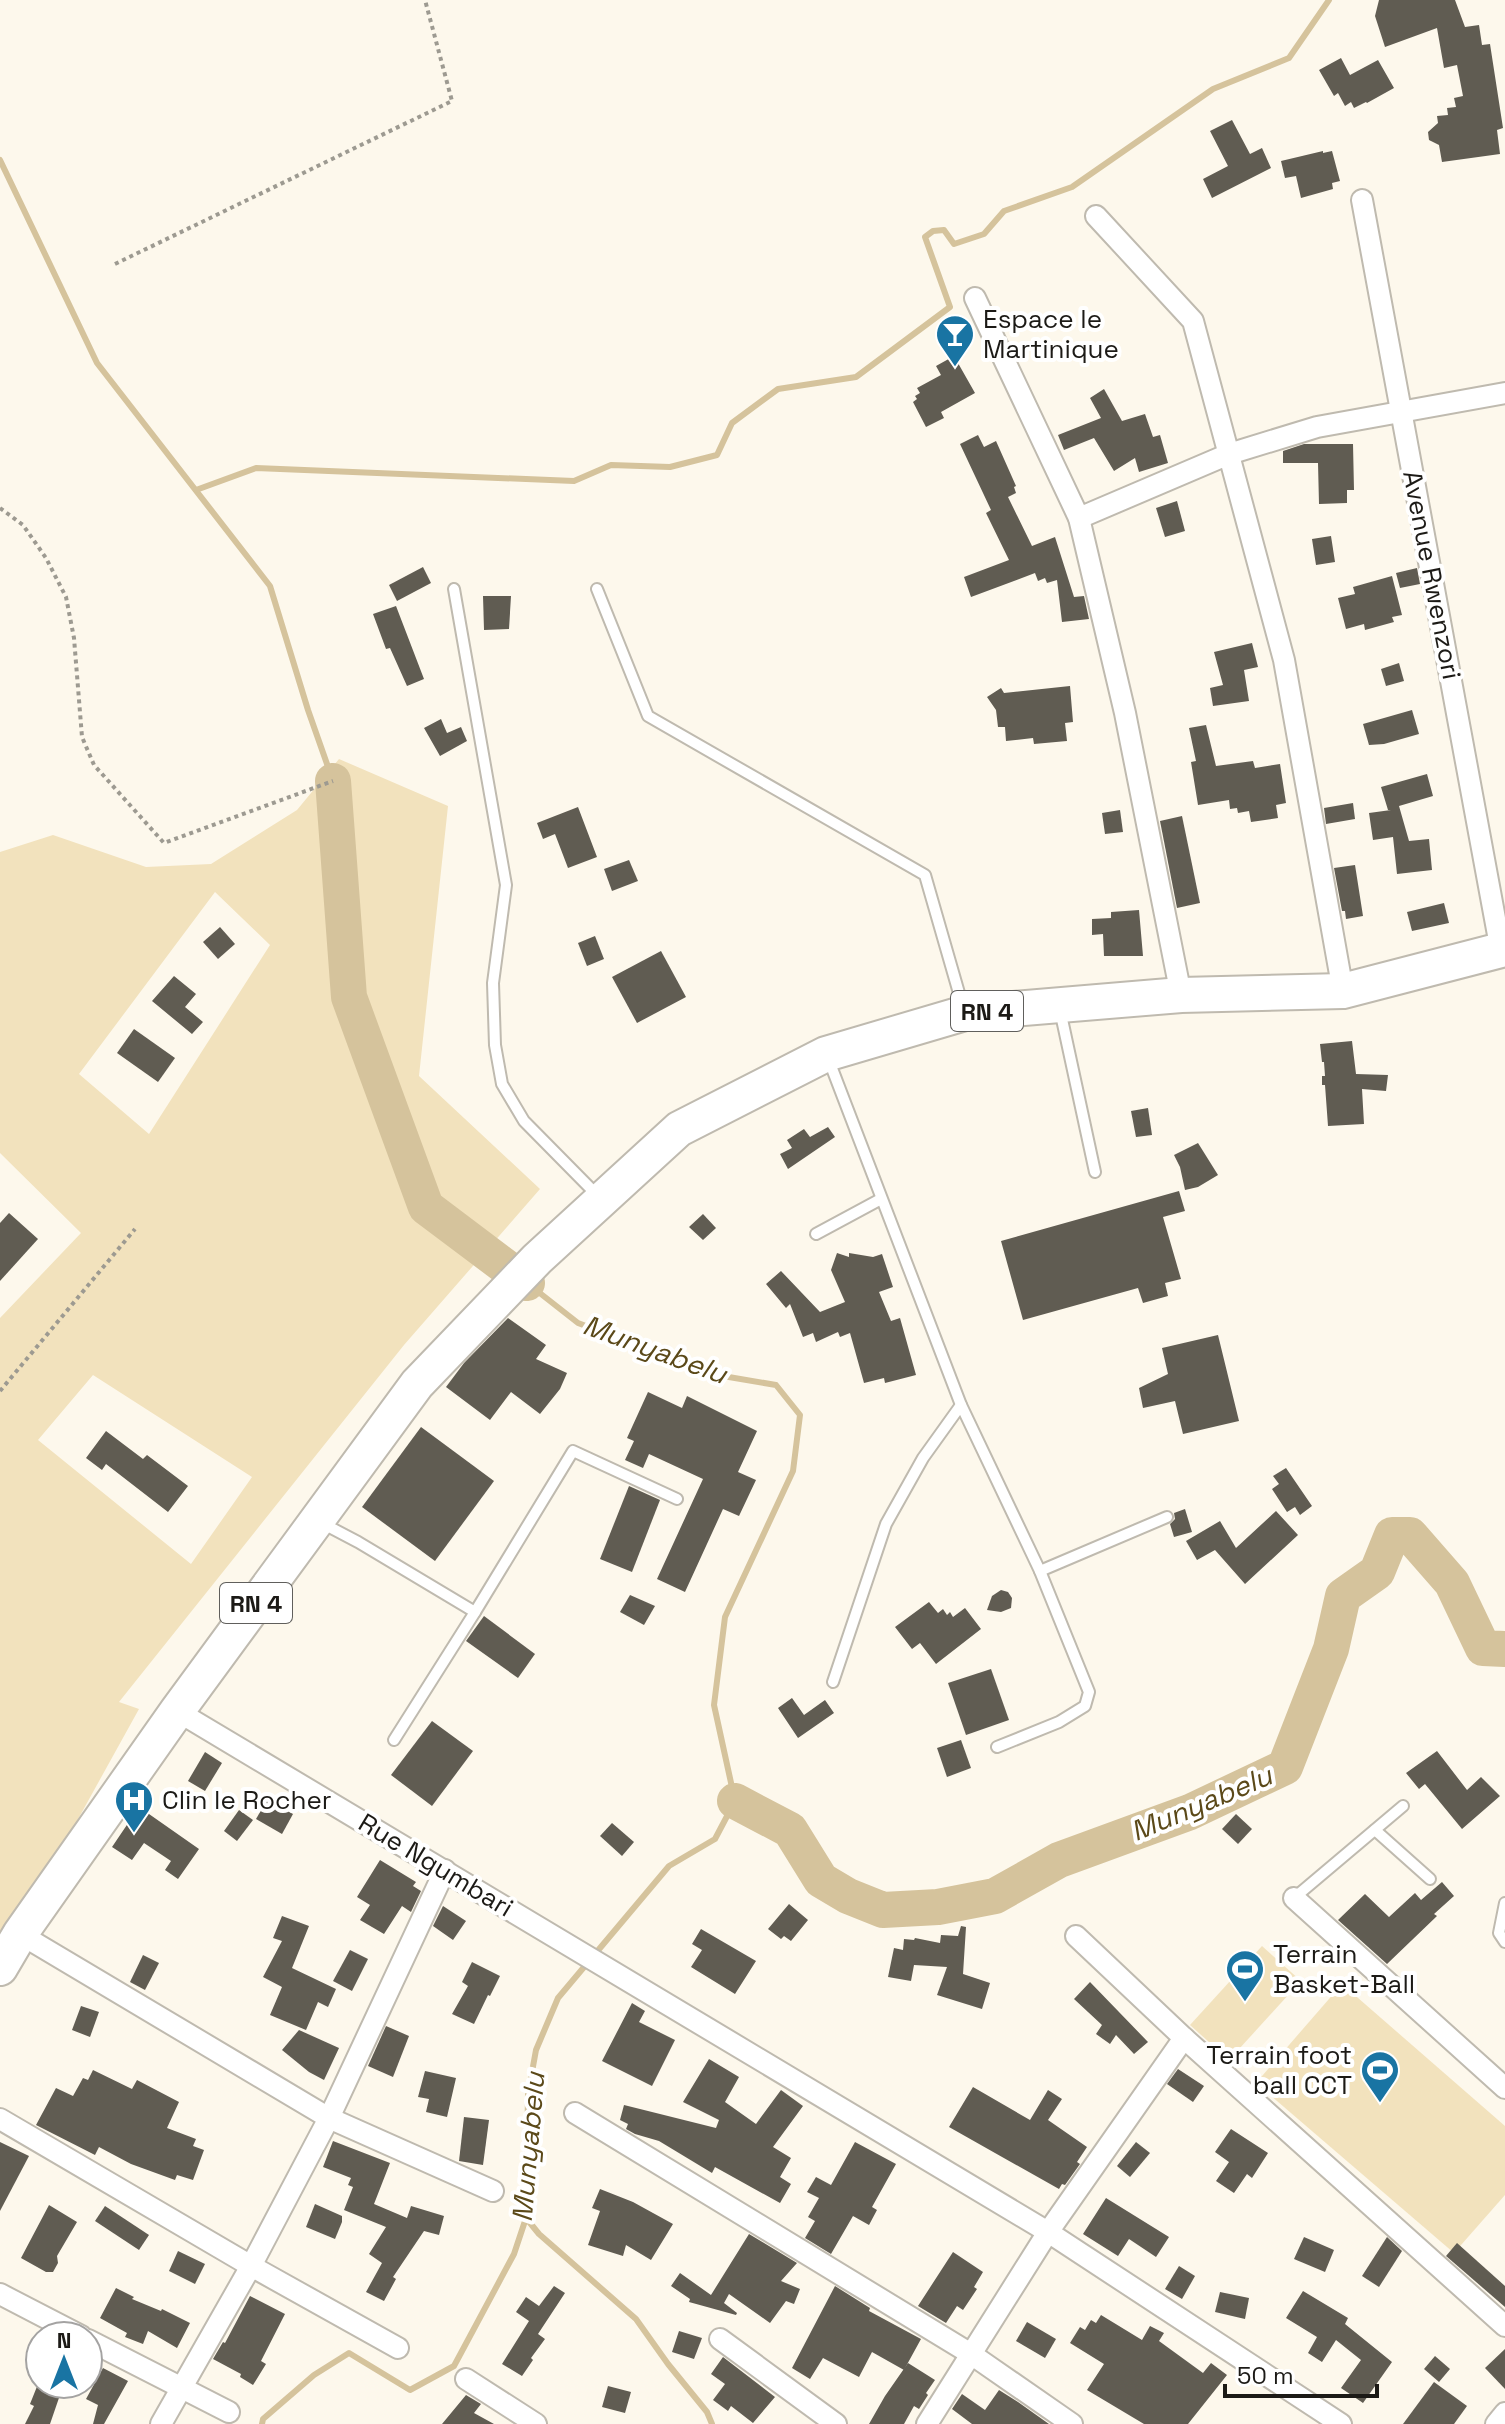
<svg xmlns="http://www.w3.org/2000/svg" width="1505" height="2424" font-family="'Space Grotesk',sans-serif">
  <rect width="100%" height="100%" fill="#fdf8ec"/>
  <g fill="#f2e2bd" fill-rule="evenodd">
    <path d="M339 759 448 806 419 1076 540 1189 404 1345 119 1702 139 1709 0 1960V1318L81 1233 0 1153V852L53 835 146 867 211 864 297 810ZM215 892 270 945 149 1134 79 1074ZM93 1375 252 1477 191 1564 38 1440Z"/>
    <path d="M1262 1946 1301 1981 1229 2060 1190 2025Z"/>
    <path d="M1342 1984 1505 2126V2195L1454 2253 1256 2083Z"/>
  </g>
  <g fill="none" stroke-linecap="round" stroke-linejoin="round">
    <g stroke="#d5c39c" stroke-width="6">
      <path d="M0 160 97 363 270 586 308 710 333 781"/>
      <path d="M196 490 256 468 574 481 611 465 670 467 717 455 732 423 778 389 856 377 950 307 925 237 933 231 944 230 954 244 984 234 1004 211 1072 187 1213 89 1289 58 1329 0"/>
      <path d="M526 2218 539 2234 636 2319 668 2364 707 2412 712 2424"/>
      <path d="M262 2424 263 2419 314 2375 349 2353 410 2390 454 2366 514 2254 526 2218 528 2094 536 2050 558 1998 669 1866 715 1839 735 1801 714 1705 725 1617 793 1471 800 1415 776 1385 717 1375 578 1323 527 1283"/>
    </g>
    <g stroke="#d5c39c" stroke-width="36">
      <path d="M333 781 349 997 426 1207 527 1283"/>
      <path d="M735 1801 790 1830 821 1880 848 1896 883 1910 938 1907 995 1896 1059 1860 1190 1812 1285 1767 1331 1649 1343 1596 1377 1572 1392 1535H1410L1452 1583 1483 1648 1505 1649"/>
    </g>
  </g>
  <g fill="#605c52">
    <path d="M1379 0H1455L1465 27 1479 25 1482 45 1490 44 1503 128 1497 130 1500 154 1442 162 1439 145 1429 140 1428 132 1438 123 1437 116 1448 115 1447 108 1456 107 1454 98 1463 96 1457 65 1444 68 1437 28 1385 47 1375 16Z"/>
    <path d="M1341 58 1350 75 1378 60 1394 88 1367 103 1366 102 1354 108 1351 102 1345 106 1338 93 1334 96 1319 70Z"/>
    <path d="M1232 120 1250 154 1262 148 1271 168 1212 198 1203 179 1228 166 1210 131Z"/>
    <path d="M1323 151V153L1332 151 1340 181 1332 183 1333 189 1301 198 1296 176 1285 178 1281 161Z"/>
    <path d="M954 356 975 393 941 412 944 418 926 427 913 402 917 399 915 396 920 393 917 388 941 375 936 366Z"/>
    <path d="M1104 389 1122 421 1145 414 1153 437 1160 435 1168 463 1139 472 1135 458 1114 471 1094 438 1064 450 1058 435 1101 418 1090 398Z"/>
    <path d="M978 435 984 447 996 441 1016 486 1014 487 1016 493 1008 497 1032 546 1055 537 1074 597 1084 596 1089 619 1062 622 1057 580 1047 583 1045 578 1038 581 1035 573 971 597 964 577 1009 560 986 513 991 510 960 444Z"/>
    <path d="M1304 444H1353L1354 490H1347V503L1319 504 1318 463H1283V451Z"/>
    <path d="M1177 501 1185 531 1165 537 1156 508Z"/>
    <path d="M1331 536 1335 562 1316 565 1312 539Z"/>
    <path d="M423 567 431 583 397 601 389 585Z"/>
    <path d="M1417 568 1420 584 1400 588 1396 573Z"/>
    <path d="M1392 576 1402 615 1392 617 1394 622 1365 630 1364 624 1346 629 1338 598 1355 594 1353 587Z"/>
    <path d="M483 596H511L509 629 484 630Z"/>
    <path d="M396 606 424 679 407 686 390 648 386 649 373 614Z"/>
    <path d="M1252 643 1258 667 1244 670 1249 701 1213 706 1210 688 1223 685 1214 652Z"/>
    <path d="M1399 663 1404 681 1386 686 1381 669Z"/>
    <path d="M1070 686 1073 722 1065 723 1067 741 1034 744 1033 738 1006 741 1005 727H998L996 710 987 697 1001 688 1004 693Z"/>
    <path d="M1412 710 1419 734 1384 744 1369 745 1363 724Z"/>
    <path d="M441 719 447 733 461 727 467 741 440 756 424 728Z"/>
    <path d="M1206 725 1216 766 1253 761 1255 768 1280 764 1286 803 1276 805 1278 818 1251 822 1249 811 1238 813 1237 808 1230 809 1229 800 1198 805 1191 762 1196 761 1189 728Z"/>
    <path d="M1427 774 1433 796 1399 806 1409 841 1429 839 1432 870 1397 874 1393 837 1373 840 1369 813 1391 810H1388L1381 787Z"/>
    <path d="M1353 803 1355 819 1326 824 1324 808Z"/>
    <path d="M578 807 597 857 568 868 555 834 543 839 537 823Z"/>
    <path d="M1120 810 1123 832 1105 834 1102 813Z"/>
    <path d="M1182 816 1200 903 1177 908 1160 821Z"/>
    <path d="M629 860 638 881 612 891 604 869Z"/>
    <path d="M1355 865 1363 916 1346 919 1345 911H1342L1334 868Z"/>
    <path d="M1444 903 1449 923 1412 931 1407 912Z"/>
    <path d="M1139 910 1143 956H1104L1103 934 1092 935V919L1111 918V912Z"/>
    <path d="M220 927 235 944 218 959 203 942Z"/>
    <path d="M595 936 604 959 587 966 578 943Z"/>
    <path d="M661 951 686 997 637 1023 612 977Z"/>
    <path d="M174 976 196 994 185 1007 203 1022 192 1034 152 1001Z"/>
    <path d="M134 1029 175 1058 158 1082 117 1053Z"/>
    <path d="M1352 1041 1356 1074 1388 1075 1386 1091 1362 1089 1364 1124 1328 1126 1325 1085H1322V1076H1325L1324 1062H1322L1320 1044Z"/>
    <path d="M1148 1108 1152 1135 1136 1137 1131 1111Z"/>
    <path d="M828 1127 835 1137 788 1169 780 1154 792 1148 787 1140 804 1129 810 1137Z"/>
    <path d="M1198 1143 1218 1175 1198 1187 1185 1190 1180 1167 1174 1155Z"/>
    <path d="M1179 1191 1185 1211 1163 1217 1181 1279 1165 1283 1168 1296 1143 1303 1138 1288 1023 1320 1001 1241Z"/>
    <path d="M9 1213 38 1239 0 1281V1223Z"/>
    <path d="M703 1214 716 1228 703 1240 689 1227Z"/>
    <path d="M837 1253 849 1257V1253L873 1257 882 1254 893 1287 879 1292 891 1321 900 1318 916 1375 885 1383 884 1378 864 1383 850 1333 840 1337 838 1332 816 1342 813 1333 803 1337 790 1304 786 1308 766 1284 781 1271 820 1312 845 1302 831 1270Z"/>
    <path d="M508 1318 546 1345 536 1359 567 1373 560 1389 540 1414 511 1392 490 1420 446 1387 464 1363Z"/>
    <path d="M1218 1335 1239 1421 1183 1434 1175 1401 1143 1408 1139 1388 1168 1374 1162 1348Z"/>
    <path d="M648 1392 682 1408 687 1396 757 1431 738 1472 756 1480 739 1516 723 1509 685 1592 657 1579 703 1479 649 1454 643 1468 625 1460 634 1441 627 1438Z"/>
    <path d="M421 1427 494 1481 435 1561 362 1507Z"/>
    <path d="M106 1431 143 1459 147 1455 188 1486 168 1512 106 1464 102 1470 86 1458Z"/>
    <path d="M1286 1468 1312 1506 1300 1515 1295 1507 1287 1512 1272 1489 1279 1484 1273 1476Z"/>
    <path d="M629 1486 660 1500 632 1572 600 1559Z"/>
    <path d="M1185 1509 1192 1532 1174 1537 1170 1524 1175 1519 1174 1513Z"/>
    <path d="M1276 1511 1298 1535 1245 1584 1215 1550 1197 1560 1186 1541 1220 1521 1236 1548Z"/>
    <path d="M1001 1590 1008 1592 1012 1598 1011 1608 1001 1612 987 1610 992 1596Z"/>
    <path d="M630 1595 655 1606 644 1625 620 1612Z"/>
    <path d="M929 1602 938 1613 943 1609 947 1615 950 1612 953 1617 965 1608 981 1629 936 1664 920 1643 912 1649 895 1627Z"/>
    <path d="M484 1616 535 1654 518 1678 466 1641Z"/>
    <path d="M991 1669 1009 1720 966 1735 948 1683Z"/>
    <path d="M792 1698 804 1715 825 1700 834 1713 798 1738 778 1708Z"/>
    <path d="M432 1721 473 1751 432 1806 391 1775Z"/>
    <path d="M961 1740 971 1768 947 1777 937 1748Z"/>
    <path d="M1437 1751 1467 1790 1481 1777 1500 1796 1462 1829 1425 1784 1419 1789 1406 1773Z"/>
    <path d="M205 1752 222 1763 205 1791 188 1781Z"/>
    <path d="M267 1800 293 1814 282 1834 256 1819Z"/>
    <path d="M139 1807 199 1849 178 1879 165 1870 171 1861 144 1843 132 1860 112 1847Z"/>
    <path d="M239 1810 253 1820 237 1841 224 1831Z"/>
    <path d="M1236 1814 1252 1829 1238 1844 1222 1829Z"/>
    <path d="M612 1823 634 1842 622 1856 600 1836Z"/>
    <path d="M380 1860 416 1882 413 1886 421 1891 411 1912 402 1906 384 1934 360 1920 370 1905 357 1897Z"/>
    <path d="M1442 1882 1454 1896 1434 1914 1437 1916 1387 1964 1338 1920 1365 1894 1389 1917 1415 1893 1421 1900Z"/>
    <path d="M789 1904 808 1920 791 1941 784 1936 781 1939 768 1929Z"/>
    <path d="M443 1906 466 1921 453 1940 433 1926Z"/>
    <path d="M282 1916 309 1926 292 1968 336 1989 328 2007 318 2002 306 2030 270 2015 282 1987 263 1977 282 1941 273 1938Z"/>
    <path d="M961 1926 966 1927 963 1974 990 1983 982 2009 937 1995 947 1967 914 1965 911 1981 888 1977 894 1948 903 1950 904 1939 914 1940 915 1938 940 1943 941 1935 958 1936Z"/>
    <path d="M701 1929 756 1961 735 1994 691 1967 702 1950 692 1944Z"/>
    <path d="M350 1950 368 1959 352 1991 333 1981Z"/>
    <path d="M143 1955 159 1963 145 1990 130 1982Z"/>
    <path d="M472 1962 500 1976 490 1996 488 1995 474 2024 452 2014 468 1986 462 1982Z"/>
    <path d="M1090 1982 1148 2042 1134 2054 1116 2035 1110 2044 1096 2034 1102 2025 1074 1999Z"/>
    <path d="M632 2003 645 2011 639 2022 675 2040 652 2086 602 2061Z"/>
    <path d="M81 2006 99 2012 90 2037 72 2030Z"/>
    <path d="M386 2026 409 2036 393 2077 368 2066Z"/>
    <path d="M299 2030 339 2048 324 2080 309 2072 282 2050Z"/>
    <path d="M709 2059 739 2077 725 2102 756 2124 781 2090 803 2106 773 2147 791 2158 780 2177 791 2184 780 2203 715 2167 712 2173 659 2141 635 2134 626 2129 628 2124 620 2120 624 2105 716 2128 719 2120 683 2102Z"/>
    <path d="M1178 2069 1204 2086 1193 2102 1167 2084Z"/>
    <path d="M93 2070 132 2089 137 2080 179 2102 167 2128 196 2139 193 2146 204 2150 193 2180 177 2175 175 2180 131 2164 99 2147 95 2155 36 2125 56 2088 73 2096 83 2078 88 2080Z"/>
    <path d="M425 2071 456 2078 447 2117 426 2112 429 2099 418 2097Z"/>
    <path d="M973 2087 1030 2120 1048 2090 1062 2099 1048 2120 1087 2147 1077 2162 1080 2164 1065 2185 1062 2184 1059 2189 949 2127Z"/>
    <path d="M464 2117 489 2120 483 2165 459 2161Z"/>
    <path d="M1231 2129 1268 2153 1252 2178 1247 2174 1234 2193 1216 2181 1229 2162 1215 2152Z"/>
    <path d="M333 2141 390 2163 374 2204 407 2218 411 2206 444 2216 439 2235 424 2231 393 2277 396 2279 384 2301 366 2292 382 2263 369 2254 386 2227 344 2210 353 2187 348 2185 351 2178 323 2167Z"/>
    <path d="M0 2142 29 2156 0 2211Z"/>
    <path d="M855 2142 896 2164 872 2207 877 2210 869 2225 853 2216 831 2254 805 2238 815 2221 808 2217 819 2198 807 2192 816 2177 831 2185Z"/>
    <path d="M1136 2142 1150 2153 1130 2177 1117 2166Z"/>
    <path d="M600 2189 633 2202 673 2224 651 2260 626 2245 623 2256 588 2245 600 2211 592 2208Z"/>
    <path d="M1106 2198 1169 2237 1156 2257 1129 2239 1118 2256 1083 2234Z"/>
    <path d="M315 2204 342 2216V2222L335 2239 306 2227Z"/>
    <path d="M49 2205 77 2222 57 2256 58 2263 53 2272H46L21 2258Z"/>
    <path d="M105 2206 149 2235 139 2250 95 2221Z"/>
    <path d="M749 2234 797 2263 781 2281 800 2289 794 2304 786 2301 770 2323 729 2294 724 2303 737 2313 736 2315 689 2302 690 2299 671 2286 680 2273 711 2295Z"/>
    <path d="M1304 2237 1334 2250 1325 2272 1294 2259Z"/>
    <path d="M1387 2237 1402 2251 1379 2287 1362 2276Z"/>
    <path d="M1457 2243 1505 2286V2307L1446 2256Z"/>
    <path d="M178 2251 205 2264 195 2284 169 2271Z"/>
    <path d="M953 2252 983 2272 974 2287 977 2289 963 2310 957 2306 946 2323 918 2306Z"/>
    <path d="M1179 2266 1195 2276 1182 2299 1165 2289Z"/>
    <path d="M554 2286 565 2293 538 2334 545 2339 531 2358 533 2360 522 2376 502 2364 529 2321 516 2312 526 2297 539 2306Z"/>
    <path d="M835 2286 870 2308 869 2311 921 2339 904 2370 872 2352 859 2377 823 2358 810 2379 792 2368Z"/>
    <path d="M116 2288 134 2297 132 2299 161 2311 162 2309 190 2323 177 2348 148 2331 143 2344 125 2337 127 2333 100 2318Z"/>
    <path d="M1303 2291 1348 2318 1345 2324 1392 2362 1363 2403 1341 2388 1361 2360 1336 2340 1322 2362 1308 2353 1317 2337 1286 2318Z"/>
    <path d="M1220 2292 1249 2298 1245 2319 1215 2312Z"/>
    <path d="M250 2296 285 2314 261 2361 266 2364 253 2385 240 2377 241 2374 213 2359 223 2342 225 2343Z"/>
    <path d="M1101 2315 1142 2340 1150 2326 1164 2333 1159 2341 1203 2373 1211 2363 1227 2375 1188 2424H1144L1087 2390 1104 2364 1070 2343 1080 2327 1085 2330 1091 2320 1096 2323Z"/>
    <path d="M1027 2322 1056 2339 1045 2358 1016 2341Z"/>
    <path d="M679 2331 702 2338 694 2359 672 2352Z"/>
    <path d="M1505 2349V2389L1485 2368Z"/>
    <path d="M1435 2356 1450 2369 1439 2382 1424 2369Z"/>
    <path d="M723 2357 775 2397 753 2423 731 2406 728 2411 713 2400 725 2384 711 2374Z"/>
    <path d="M908 2363 935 2380 926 2393 928 2395 919 2409 914 2406 904 2424H869L885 2396Z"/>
    <path d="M103 2368 128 2381 104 2424H93L98 2405 86 2399Z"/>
    <path d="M1434 2382 1467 2406 1454 2424H1403Z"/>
    <path d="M38 2384 61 2392 50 2424H25L34 2406 30 2404Z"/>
    <path d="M608 2386 631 2392 625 2413 602 2407Z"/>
    <path d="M999 2390 1018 2402 1049 2424H972L952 2409 962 2394 985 2410Z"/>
    <path d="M466 2395 481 2404 474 2413 494 2424H442Z"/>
  </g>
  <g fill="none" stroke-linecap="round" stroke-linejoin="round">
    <defs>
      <g id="service">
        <path d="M454 589 506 885 493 983 495 1045 502 1084 524 1121 598 1196"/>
        <path d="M597 589 648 716 925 875 963 1007"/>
        <path d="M1060 1010 1095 1172"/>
        <path d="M828 1058 961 1405 1040 1571 1089 1692 1085 1706 1059 1722 997 1747"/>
        <path d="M816 1234 881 1199"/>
        <path d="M320 1522 358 1542 475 1612 573 1451 677 1499"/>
        <path d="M1040 1571 1167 1517"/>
        <path d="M833 1682 886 1524 923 1458 961 1405"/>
        <path d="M394 1740 475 1612"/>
        <path d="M1375 1830 1430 1879"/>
        <path d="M1294 1898 1403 1806"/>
        <path d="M1505 1903 1499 1933 1505 1942"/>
      </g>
      <g id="minor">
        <path d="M1362 200 1501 951"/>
        <path d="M1096 216 1193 321 1284 660 1343 991"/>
        <path d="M975 298 1079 518 1125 713 1181 995"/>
        <path d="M1079 518 1229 454 1317 427 1505 393"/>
        <path d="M177 1711 1048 2232 1341 2424"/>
        <path d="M1294 1898 1505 2088"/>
        <path d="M20 1934 329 2118 493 2191"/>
        <path d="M1076 1936 1184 2038 1505 2326"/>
        <path d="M575 2113 971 2354 1072 2424"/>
        <path d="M0 2119 251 2266 398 2348"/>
        <path d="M0 2294 81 2336"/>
        <path d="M720 2339 836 2424"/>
        <path d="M88 2340 229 2412"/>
        <path d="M466 2379 536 2424"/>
        <path d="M161 2424 251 2266 329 2118 445 1870"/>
        <path d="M927 2424 1048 2232 1184 2038"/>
        <path d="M1496 2424 1505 2413"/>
      </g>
      <path id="trunk" d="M0 1968 20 1934 177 1711 417 1384 537 1259 679 1129 826 1054 965 1013 1181 995 1343 991 1505 949"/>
    </defs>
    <use href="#service" stroke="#bfbaaf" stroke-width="14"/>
    <use href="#minor" stroke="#bfbaaf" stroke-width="24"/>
    <use href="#trunk" stroke="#bfbaaf" stroke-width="38"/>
    <g stroke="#9d9a91" stroke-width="4" stroke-dasharray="4 4" stroke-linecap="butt">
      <path d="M115 264 452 101 425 0"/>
      <path d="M0 508 23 525 46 558 66 597 74 638 82 737 94 765 164 843 333 781"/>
      <path d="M0 1391 135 1229"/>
    </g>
    <use href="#service" stroke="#fff" stroke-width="10"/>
    <use href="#minor" stroke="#fff" stroke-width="20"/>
    <use href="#trunk" stroke="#fff" stroke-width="34"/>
  </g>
  <defs>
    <symbol id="bar-pin" viewBox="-11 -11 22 30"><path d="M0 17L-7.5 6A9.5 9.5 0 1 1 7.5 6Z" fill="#1974a3" stroke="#fff"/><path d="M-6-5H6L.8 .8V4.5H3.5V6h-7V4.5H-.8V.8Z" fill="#fff"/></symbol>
    <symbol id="hospital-pin" viewBox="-11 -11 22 30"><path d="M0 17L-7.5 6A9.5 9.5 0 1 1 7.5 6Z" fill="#1974a3" stroke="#fff"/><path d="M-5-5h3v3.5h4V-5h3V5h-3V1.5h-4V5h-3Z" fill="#fff"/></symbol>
    <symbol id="stadium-pin" viewBox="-11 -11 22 30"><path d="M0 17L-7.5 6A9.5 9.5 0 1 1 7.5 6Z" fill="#1974a3" stroke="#fff"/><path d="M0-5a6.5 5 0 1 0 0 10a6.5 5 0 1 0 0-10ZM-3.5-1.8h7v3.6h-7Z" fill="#fff"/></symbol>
  </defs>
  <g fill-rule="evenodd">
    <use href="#bar-pin" x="933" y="312" width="44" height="60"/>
    <use href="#hospital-pin" x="112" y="1778" width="44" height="60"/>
    <use href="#stadium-pin" x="1223" y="1947" width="44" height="60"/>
    <use href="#stadium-pin" x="1358" y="2048" width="44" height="60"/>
  </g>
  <g text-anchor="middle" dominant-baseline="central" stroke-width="8" stroke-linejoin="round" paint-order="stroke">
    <g fill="#fff" stroke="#605f5c" stroke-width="2">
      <rect x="951" y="991" width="72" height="40" rx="6"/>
      <rect x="220" y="1583" width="72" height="40" rx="6"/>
    </g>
    <g font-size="24" font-weight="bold" fill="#1c1a16">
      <text x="987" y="1011">RN 4</text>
      <text x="256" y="1603">RN 4</text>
    </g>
    <g font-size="26" fill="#1c1a16" stroke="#fff" text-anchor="start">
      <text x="983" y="319">Espace le<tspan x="983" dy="30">Martinique</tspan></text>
      <text x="162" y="1800">Clin le Rocher</text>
      <text x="1273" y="1954">Terrain<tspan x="1273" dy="30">Basket-Ball</tspan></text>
      <text x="1352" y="2055" text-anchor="end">Terrain foot<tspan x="1352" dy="30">ball CCT</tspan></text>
    </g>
    <g font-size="26" fill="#1c1a16" stroke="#fff">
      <text transform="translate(1432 575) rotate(79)">Avenue Rwenzori</text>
      <text transform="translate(436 1865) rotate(31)">Rue Ngumbari</text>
    </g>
    <g font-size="28" font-style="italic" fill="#5b4919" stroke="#fff">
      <text transform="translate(655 1349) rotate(20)">Munyabelu</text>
      <text transform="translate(1201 1803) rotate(-23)">Munyabelu</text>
      <text transform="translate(528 2147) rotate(-85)">Munyabelu</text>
    </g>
  </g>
  <g transform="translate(64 2360)"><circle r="38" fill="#ffffff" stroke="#a4a3a2" stroke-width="2"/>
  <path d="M0-6L14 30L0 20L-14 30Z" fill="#1974a3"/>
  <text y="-12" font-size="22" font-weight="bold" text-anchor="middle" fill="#1c1a16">N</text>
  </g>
  <path d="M1225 2384v12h152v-12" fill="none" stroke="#1c1a16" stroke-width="4"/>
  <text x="1237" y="2384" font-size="24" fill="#1c1a16" stroke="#ffffff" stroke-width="6" paint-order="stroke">50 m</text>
</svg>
